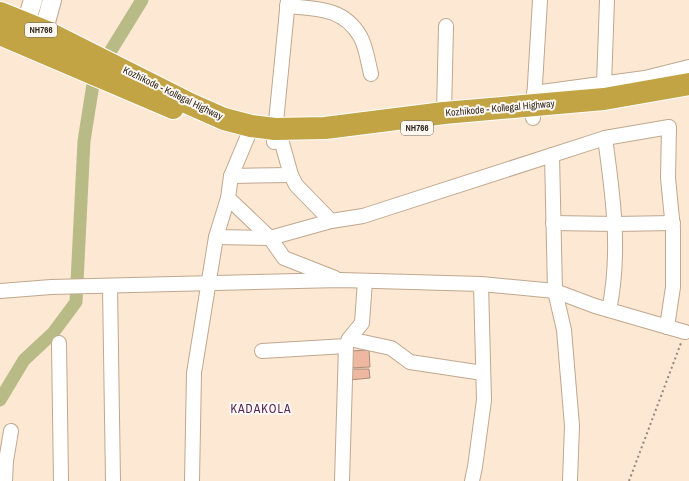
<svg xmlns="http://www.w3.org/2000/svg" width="689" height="481" font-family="'Archivo Narrow',sans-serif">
  <rect width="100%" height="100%" fill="#fce8d3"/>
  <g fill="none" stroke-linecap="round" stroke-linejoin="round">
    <path stroke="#b9bb87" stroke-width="13" d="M0 400 24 360 53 333 76 302 84 141 94 78 142 0"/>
  </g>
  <g fill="#edb89f" stroke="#ab8b7c">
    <path d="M369 350 370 367 350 368 349 351Z"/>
    <path d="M348 369H369L370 378 349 380Z"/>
  </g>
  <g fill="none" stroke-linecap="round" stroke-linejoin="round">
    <defs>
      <g id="minor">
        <path d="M287 6C316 9 343 7 360 36 366 46 368 62 371 74"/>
        <path d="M604 84 607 0"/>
        <path d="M534 93 645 78 689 67"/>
        <path d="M444 113 446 26"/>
        <path d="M533 118 540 0"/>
        <path d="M247 138 231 176 228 198 270 238 284 258 335 278"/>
        <path d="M605 138C613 195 621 253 609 310"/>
        <path d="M274 142 288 0"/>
        <path d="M282 143 291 175 296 185 331 221"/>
        <path d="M552 155 555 291 564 330 572 426 570 481"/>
        <path d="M231 176 291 175"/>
        <path d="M553 223 615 224 673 223"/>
        <path d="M216 237 270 238 331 221 363 216 605 138 669 127 668 178 673 229V287L667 327"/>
        <path d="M481 284 555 291 595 306 685 332"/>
        <path d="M110 286 113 481"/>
        <path d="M0 291 51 287 341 280 481 284 484 400 475 467 472 481"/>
        <path d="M349 339 391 348 410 362 483 373"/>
        <path d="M59 343 61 481"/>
        <path d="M262 351 346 346"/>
        <path d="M5 481 6 461 11 431"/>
        <path d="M192 481 194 373 216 237 228 198"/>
        <path d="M342 481 346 346 349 339 362 323 365 281"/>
      </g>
      <g id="tertiary">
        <path d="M22 36 33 0"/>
        <path d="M40 44 52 0"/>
      </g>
      <g id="trunk">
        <path d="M0 13 47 32 190 104 224 119 251 126 275 129 325 128 444 113 604 99 689 84"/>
        <path d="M0 34 173 108"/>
      </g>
    </defs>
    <use href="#minor" stroke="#c0a88f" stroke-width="16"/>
    <use href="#tertiary" stroke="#c0a88f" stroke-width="20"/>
    <use href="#trunk" stroke="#fff" stroke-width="24"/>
    <path stroke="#958677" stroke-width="2" stroke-dasharray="2 3" stroke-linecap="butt" d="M629 481 681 343"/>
    <use href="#minor" stroke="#fff" stroke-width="14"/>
    <use href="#tertiary" stroke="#fff" stroke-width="18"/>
    <use href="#trunk" stroke="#c2a444" stroke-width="22"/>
  </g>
  <g text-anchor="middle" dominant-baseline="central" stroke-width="4" stroke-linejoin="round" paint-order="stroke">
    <g fill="#fdf8f2" stroke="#70675e" stroke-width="1">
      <rect x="25" y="23" width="32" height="14" rx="3"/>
      <rect x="401" y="121" width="32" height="14" rx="3"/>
    </g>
    <g font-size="9" font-weight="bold" fill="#33291f">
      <text x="41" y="30">NH766</text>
      <text x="417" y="128">NH766</text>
    </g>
    <g font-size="10" fill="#33291f" stroke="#fdf8f2">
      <text transform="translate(173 93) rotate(26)">Kozhikode - Kollegal Highway</text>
      <text transform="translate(500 108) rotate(-5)">Kozhikode - Kollegal Highway</text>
    </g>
    <g font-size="12" letter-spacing="1" fill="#512356" stroke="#fdf8f2">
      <text x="261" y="409">KADAKOLA</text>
    </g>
  </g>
</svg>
